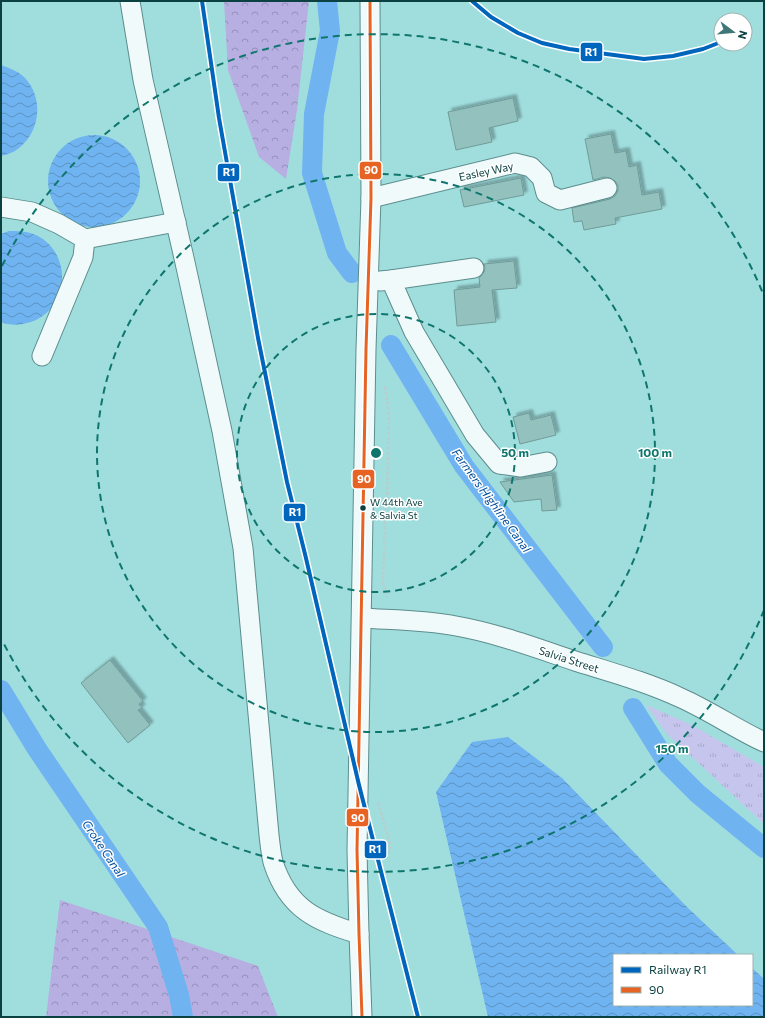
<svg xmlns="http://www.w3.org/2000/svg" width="765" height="1018" font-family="Commissioner,sans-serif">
  <defs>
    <pattern id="forest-crowns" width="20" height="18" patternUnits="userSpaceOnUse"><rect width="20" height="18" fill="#b7afe2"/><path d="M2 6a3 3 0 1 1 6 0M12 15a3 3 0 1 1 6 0" fill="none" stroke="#9390b9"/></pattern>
    <pattern id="park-tufts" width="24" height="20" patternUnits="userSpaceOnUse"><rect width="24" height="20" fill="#c5c5ed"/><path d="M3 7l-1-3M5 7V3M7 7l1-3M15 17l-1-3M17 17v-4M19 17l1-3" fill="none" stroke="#a8aacc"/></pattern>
    <pattern id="water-waves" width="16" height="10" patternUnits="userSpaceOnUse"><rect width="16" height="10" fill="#70b3f1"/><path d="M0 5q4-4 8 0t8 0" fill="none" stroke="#5a93c5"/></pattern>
    <filter id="shadow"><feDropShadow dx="3.5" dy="-3.5" stdDeviation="1" flood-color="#0004"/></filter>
  </defs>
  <rect width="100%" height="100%" fill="#a0dede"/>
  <g fill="url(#forest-crowns)">
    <path d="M224 1H309L297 110 286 179 259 157 228 70Z"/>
    <path d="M60 900 258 966 278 1017H46Z"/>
  </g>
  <path fill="url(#park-tufts)" d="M646 705 692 725 764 767V824L667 734Z"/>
  <g fill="url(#water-waves)">
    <path d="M1 65C9 68 17 71 23 76 45 97 41 134 15 151 11 153 6 155 1 156Z"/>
    <circle cx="94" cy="181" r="46"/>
    <path d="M9 231C18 231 27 231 36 235 73 253 70 308 31 322 21 325 11 326 1 322V234Z"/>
    <path d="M508 737 562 778 688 908 738 955H614V1005H752V968L764 979V1017H488L436 792 472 742Z"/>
  </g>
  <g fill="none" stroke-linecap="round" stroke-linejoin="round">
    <g stroke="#70b3f1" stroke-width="20">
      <path d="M327 1 330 31 314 114 312 173 337 253 352 273"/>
      <path d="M391 345 464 466 603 647"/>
      <path d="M1 690 37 749 158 927 179 995 183 1017"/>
      <path d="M633 708 668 764 698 794 764 848"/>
    </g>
  </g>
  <g fill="#93c2be" stroke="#709b98" filter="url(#shadow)">
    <path d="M513 98 518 121 489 128 492 142 456 150 448 112Z"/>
    <path d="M611 134 615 153 626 151 629 167 637 165 642 195 659 192 662 209 615 218 616 224 584 230 582 221 574 222 572 208 610 199 615 196 618 191V185L615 181 610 178 604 177 593 180 585 139Z"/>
    <path d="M521 178 524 195 464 207 460 190Z"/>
    <path d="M514 261 517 288 492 290 496 322 457 326 454 290 480 287 479 278 481 276 484 272 485 267 484 264Z"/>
    <path d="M529 413 531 420 551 415 556 435 520 444 513 417Z"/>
    <path d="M552 475 557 510 542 511 541 499 514 502 500 482Z"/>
    <path d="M110 660 143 701 139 704 142 708 138 710 150 725 128 743 81 683Z"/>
  </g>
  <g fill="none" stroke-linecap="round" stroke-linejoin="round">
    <defs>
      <g id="minor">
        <path d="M130 1 143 80 184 258 222 431 243 548 269 835C270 844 271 854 273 862 288 909 316 921 359 934"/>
        <path d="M371 198 515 163 531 167 542 178 546 193 560 200 607 188"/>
        <path d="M1 207 32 212 59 224 85 239 176 222"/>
        <path d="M391 280 414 332 475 435 499 464 521 467 547 462"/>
        <path d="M380 281 391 280 474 268"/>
        <path d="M42 356 83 257 85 239"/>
        <path d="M362 618C393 620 425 620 456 626 496 633 536 648 575 661 610 672 647 682 681 698 710 711 736 729 764 742"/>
        <path d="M362 1017 359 934 357 850 366 349 371 198 370 1"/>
      </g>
    </defs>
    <use href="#minor" stroke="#5c8d8d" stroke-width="21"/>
    <g stroke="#bacdcd" stroke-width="2.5" stroke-dasharray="3 2" stroke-linecap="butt">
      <path d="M385 387 389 414 387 504 385 521 383 584 387 597"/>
      <path d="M375 860 387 856 389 851 390 848 389 840 378 802"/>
    </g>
    <use href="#minor" stroke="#f1fafa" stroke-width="19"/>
    <defs>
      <path id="bus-1" d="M362 1017 359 934 357 850 366 349 371 198 370 1"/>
    </defs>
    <use href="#bus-1" stroke="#fff" stroke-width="6"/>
    <use href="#bus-1" stroke="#e66324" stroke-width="3"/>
    <defs>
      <g id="rail-1">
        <path d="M202 1 219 118 258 338 287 482 305 554 359 785 418 1017"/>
        <path d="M472 1 491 17 518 33 542 43 569 49 644 59 673 56 703 49 721 42"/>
      </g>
    </defs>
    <use href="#rail-1" stroke="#fff" stroke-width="7"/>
    <use href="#rail-1" stroke="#0065bd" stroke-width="4"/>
  </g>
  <g fill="none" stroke="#0f766e" stroke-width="2" stroke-dasharray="7 5">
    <circle cx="376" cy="453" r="139"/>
    <circle cx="376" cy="453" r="279"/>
    <path d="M764 610A418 418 0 0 1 2 640M2 266A418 418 0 0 1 764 296"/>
  </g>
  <circle fill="#0c4141" stroke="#fff" stroke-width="1.5" cx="363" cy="508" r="3.5"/>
  <g text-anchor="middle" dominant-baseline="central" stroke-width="3" stroke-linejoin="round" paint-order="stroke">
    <g font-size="10" fill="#0c4141" stroke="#fff" text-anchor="start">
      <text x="370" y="502">W 44th Ave<tspan x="370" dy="13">&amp; Salvia St</tspan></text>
    </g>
    <g font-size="11" fill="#0c4141" stroke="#fff">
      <text transform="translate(486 171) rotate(-12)">Easley Way</text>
      <text transform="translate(569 659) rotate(18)">Salvia Street</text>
    </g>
    <g font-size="12" font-style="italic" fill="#004d9b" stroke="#fff">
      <text transform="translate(492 500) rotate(54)">Farmers Highline Canal</text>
      <text transform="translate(104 848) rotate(56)">Croke Canal</text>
    </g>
  </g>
  <circle cx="376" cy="453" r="6" fill="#0f766e" stroke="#fff" stroke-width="2"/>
  <g font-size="12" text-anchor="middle" font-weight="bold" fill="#0f766e" stroke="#fff" stroke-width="3" stroke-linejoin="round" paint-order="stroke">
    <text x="515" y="457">50 m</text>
    <text x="655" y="457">100 m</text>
    <text x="672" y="753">150 m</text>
  </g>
  <g stroke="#fff" stroke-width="1.5">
    <rect x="580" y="42" width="23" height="20" rx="4" fill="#0065bd"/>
    <rect x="359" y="161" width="23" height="19" rx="4" fill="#e66324"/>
    <rect x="217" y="163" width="23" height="19" rx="4" fill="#0065bd"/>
    <rect x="352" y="469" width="23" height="20" rx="4" fill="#e66324"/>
    <rect x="283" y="503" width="23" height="19" rx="4" fill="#0065bd"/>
    <rect x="346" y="808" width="23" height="19" rx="4" fill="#e66324"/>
    <rect x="364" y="840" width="23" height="19" rx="4" fill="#0065bd"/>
  </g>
  <g font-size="11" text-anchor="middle" font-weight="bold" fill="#fff">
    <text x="591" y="56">R1</text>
    <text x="371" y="174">90</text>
    <text x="229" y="176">R1</text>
    <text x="364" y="483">90</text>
    <text x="295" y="516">R1</text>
    <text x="358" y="822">90</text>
    <text x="375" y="853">R1</text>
  </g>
  <rect width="765" height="1018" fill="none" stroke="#0c4141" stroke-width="4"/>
  <rect x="613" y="954" width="140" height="52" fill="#ffffff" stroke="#9eb3b3"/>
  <rect x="621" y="967" width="20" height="6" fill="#0065bd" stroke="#9eb3b3"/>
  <text x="649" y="974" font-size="12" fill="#0c4141">Railway R1</text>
  <rect x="621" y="987" width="20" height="6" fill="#e66324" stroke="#9eb3b3"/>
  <text x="649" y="994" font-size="12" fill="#0c4141">90</text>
  <g transform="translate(733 32) rotate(106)"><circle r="19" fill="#ffffff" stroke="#9eb3b3"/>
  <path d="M0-3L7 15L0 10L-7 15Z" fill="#407878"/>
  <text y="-6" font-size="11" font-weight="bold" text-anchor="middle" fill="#0c4141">N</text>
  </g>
</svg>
